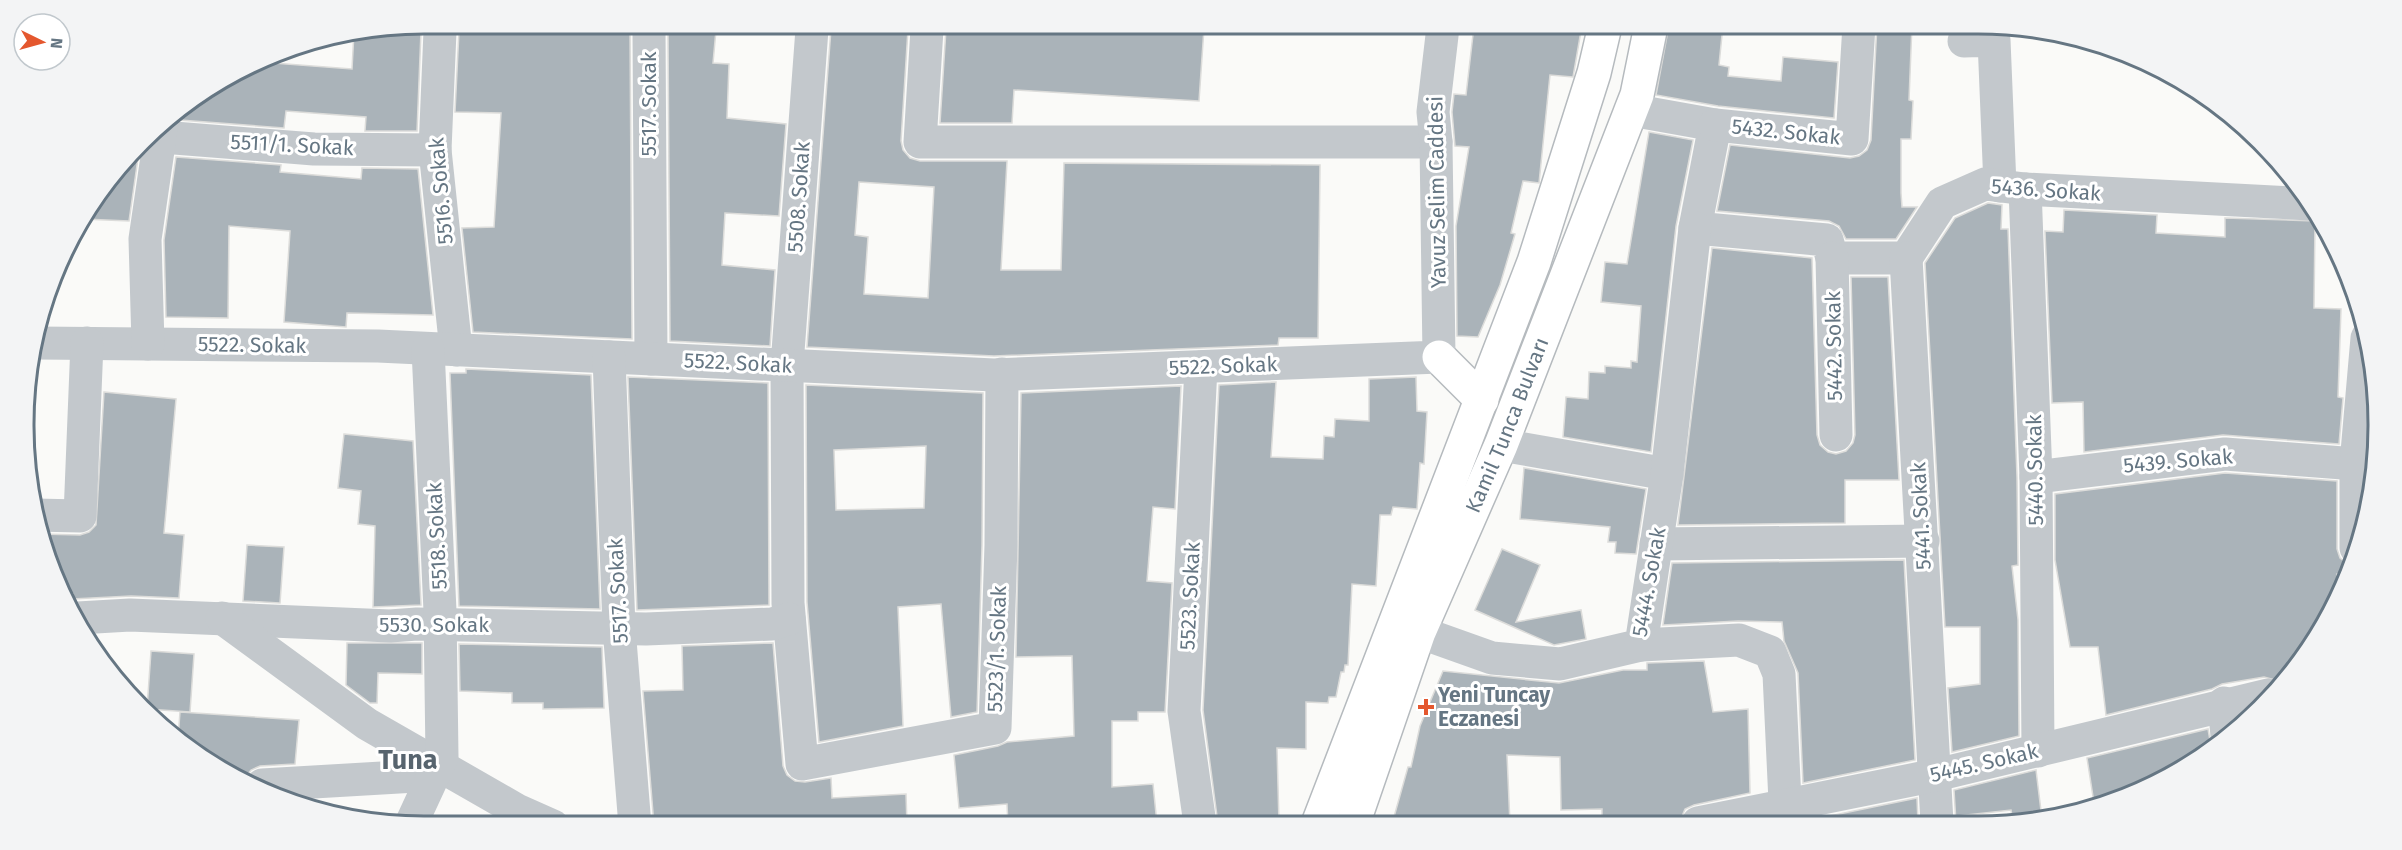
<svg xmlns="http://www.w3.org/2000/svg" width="2402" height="850" font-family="'Fira Sans',sans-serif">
  <rect width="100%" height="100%" fill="#fafaf8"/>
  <g fill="#aab3b9" stroke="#dcdcda" stroke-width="1.5" fill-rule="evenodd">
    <path d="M1877 24H1912L1909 100 1913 101 1911 139H1901V193L1902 207H1917L1896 239H1846L1839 226 1829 221 1717 211 1730 145 1850 158 1859 156 1867 150 1871 140Z"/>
    <path d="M1669 25H1723L1719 65 1729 67 1728 76 1781 81 1783 57 1838 62 1834 118 1718 106 1656 95Z"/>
    <path d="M1474 26 1546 33 1547 27 1581 31 1573 77 1550 75 1539 183 1523 181 1511 233 1515 234 1500 285 1478 337 1457 336 1456 226 1469 147 1455 146 1452 112 1454 94 1466 95Z"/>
    <path d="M1204 28 1199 101 1014 90 1012 123H940L946 29Z"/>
    <path d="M831 29H908L901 141 903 150 910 158 920 161H1007L1001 270H1061L1064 163 1320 165 1318 338H1279L1278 345 994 356 807 347ZM859 182 934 187 928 298 864 294 868 237 855 235Z"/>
    <path d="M630 30 632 339 473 332 462 228 494 227 501 113 455 112 459 31Z"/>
    <path d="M668 30H716L713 63 729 64 727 118 786 124 779 216 725 213 722 265 775 270 770 346 670 341Z"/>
    <path d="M421 31 417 131H365L366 117 286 111 284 128 180 120 177 113 260 62 352 69 354 32Z"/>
    <path d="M1649 132 1693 140 1676 226 1651 452 1563 437 1566 397 1588 399 1589 372 1605 373V366L1631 368V361L1637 362 1641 306 1601 302 1605 262 1627 264Z"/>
    <path d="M129 157 138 158 129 221 83 219 107 181Z"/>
    <path d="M176 157 281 165 280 172 361 179 362 168 418 169 433 315 347 313 346 327 284 322 290 231 229 226 228 318 166 317 164 240Z"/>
    <path d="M1988 203 2002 205 2001 229H2008L2017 477 2018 565 2012 566 2018 620 2019 736 1952 752 1948 688 1980 684V627H1945L1925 263 1955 218Z"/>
    <path d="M2064 210 2157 215 2156 233 2225 237V218L2315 221 2314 308 2341 309 2338 397 2343 398 2339 444 2223 435 2084 452 2083 402 2052 403 2045 231 2063 232Z"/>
    <path d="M1712 248 1812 258 1817 435 1820 445 1828 452 1836 454 1846 451 1853 443 1855 435 1851 277H1888L1899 480H1845V523L1678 525Z"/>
    <path d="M466 369 591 375 600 609 459 606 450 373H466Z"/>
    <path d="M628 377 768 383 769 605 637 610Z"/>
    <path d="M1416 377 1417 411 1427 412 1424 464 1420 463 1417 509 1393 507 1391 515H1380L1376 586 1352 584 1348 665H1345L1344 672H1341L1336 697H1329L1328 703 1306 702V749L1277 748 1279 824H1218L1203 710 1219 385 1276 382 1271 457 1323 459 1324 436 1334 437 1335 419 1369 421V379Z"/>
    <path d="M806 385 983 393 982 545 977 712 951 717 941 604 898 607 903 726 819 742 807 602ZM926 446 924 508 836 510 834 450Z"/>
    <path d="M1181 386 1175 509 1153 507 1147 581 1172 583 1165 712H1138V721H1112V787L1153 784 1157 824 1008 825 1007 804 959 808 954 755 998 746 1007 742 1074 736 1072 656 1016 657 1021 393Z"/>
    <path d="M104 392 176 399 164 533 184 535 179 598 131 596 72 599 73 594H67L40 534 80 535 89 532 96 525Z"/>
    <path d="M344 434 413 441 421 605 373 607 375 526 358 524 361 491 338 488Z"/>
    <path d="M1524 468 1646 489 1636 554 1615 553 1616 542H1608L1610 527 1520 519Z"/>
    <path d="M2225 473 2337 481V549L2340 558 2349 565 2345 574H2337L2338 593 2324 626 2279 681 2264 677 2222 684 2212 689 2106 715 2098 647H2070L2055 560V494Z"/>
    <path d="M247 545 284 547 280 603 243 601Z"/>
    <path d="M1502 549 1540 565 1516 622 1581 610 1586 639 1554 645 1475 610Z"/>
    <path d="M1904 560 1915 760 1803 783 1798 673 1784 641 1782 622 1738 621 1663 625 1672 563Z"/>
    <path d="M347 643H422V674L378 673 377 703H370L346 685Z"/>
    <path d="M773 643 783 766 787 775 795 781 805 782 831 778 832 798 906 794 907 825H654L643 691 683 690 682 646Z"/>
    <path d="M459 644 602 647 604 708 543 709V703H512V693L460 691Z"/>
    <path d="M151 651 194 654 190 712 147 709Z"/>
    <path d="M1704 661 1713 712 1748 709 1750 793 1694 805 1685 809 1680 821 1602 818V809L1561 810 1560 757 1507 755 1510 824H1392L1408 767H1411L1420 726 1443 671 1559 683 1623 670H1647V663Z"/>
    <path d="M180 712 299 720 295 764 260 766 251 770 245 778 202 758 178 739Z"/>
    <path d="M2208 729 2211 746 2154 785 2094 803 2087 758Z"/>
    <path d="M2036 770 2042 819 2030 823H2013L2011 810 1958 816V823H1956L1954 790Z"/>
    <path d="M1917 798 1918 823H1805V821Z"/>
  </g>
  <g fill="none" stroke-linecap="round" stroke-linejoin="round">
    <defs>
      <g id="major">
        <path d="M1439 357 1482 400"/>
        <path d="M1318 824 1534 262 1594 73 1605 26"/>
        <path id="s1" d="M1353 824 1419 632 1501 445 1637 95 1651 26"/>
      </g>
    </defs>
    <use href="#major" stroke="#b5babe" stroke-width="36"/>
    <g stroke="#c3c8cc" stroke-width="33">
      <path d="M812 29 787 365 788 603 802 764 995 728 1001 545 1002 374"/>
      <path d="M927 29 920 142H1436"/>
      <path d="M649 30 651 359"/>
      <path d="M440 31 435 150 456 350"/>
      <path d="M1964 41 1994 40 2000 186"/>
      <path d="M1631 110 1715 125 1695 228 1827 240 1832 258H1906L1942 203 1985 184 2025 189 2310 204"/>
      <path d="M1715 125 1852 139 1859 25"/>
      <path d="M149 136 314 149 435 150"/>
      <path d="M2025 189 2036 477 2038 751"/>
      <path d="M1832 258 1836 435"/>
      <path d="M1906 258 1937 823"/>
      <path d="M37 343 378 346 994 375 1439 357 1436 142 1433 112 1443 27"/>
      <path d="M148 344 145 239 162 123"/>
      <path d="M609 357 619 628 635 826"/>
      <path d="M1501 445 1667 474"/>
      <path d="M2036 477 2225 454 2356 464"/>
      <path d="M35 515 80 516 87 343"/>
      <path d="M1656 544 1923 541"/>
      <path d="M2356 548V464L2367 338"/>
      <path d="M78 618 130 615 390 626 417 624 646 629 772 624 789 619"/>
      <path d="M222 618 367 724 517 810 553 826"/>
      <path d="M1419 632 1492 658 1560 664 1641 645 1667 474 1695 228"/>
      <path d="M1641 645 1739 640 1770 652 1779 674 1786 823"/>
      <path d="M2224 703 2227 736"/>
      <path d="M262 785 433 775"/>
      <path d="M1698 823 1936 775 2268 695"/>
      <path d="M411 824 442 757 440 611 428 349"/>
      <path d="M1200 824 1184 711 1201 367"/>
    </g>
    <use href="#major" stroke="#fff" stroke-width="33"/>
  </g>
  <path fill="#e4572e" stroke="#fff" stroke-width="2" d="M1423 698h6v6h6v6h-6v6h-6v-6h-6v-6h6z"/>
  <g text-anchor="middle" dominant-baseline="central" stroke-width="6" stroke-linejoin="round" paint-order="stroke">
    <g font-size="21" fill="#657683" stroke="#fff">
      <text transform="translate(649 104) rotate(-90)">5517. Sokak</text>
      <text transform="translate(1786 132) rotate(6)">5432. Sokak</text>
      <text transform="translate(292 145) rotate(3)">5511/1. Sokak</text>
      <text transform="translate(2046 190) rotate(4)">5436. Sokak</text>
      <text transform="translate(441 191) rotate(-95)">5516. Sokak</text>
      <text transform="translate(1437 192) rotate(-91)">Yavuz Selim Caddesi</text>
      <text transform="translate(799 197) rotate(-86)">5508. Sokak</text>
      <text transform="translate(252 345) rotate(1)">5522. Sokak</text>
      <text transform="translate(1834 346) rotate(-91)">5442. Sokak</text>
      <text transform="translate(738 363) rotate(3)">5522. Sokak</text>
      <text transform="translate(1223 366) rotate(-2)">5522. Sokak</text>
      <text stroke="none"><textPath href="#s1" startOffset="428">Kamil Tunca Bulvarı</textPath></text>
      <text transform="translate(2178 461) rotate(-5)">5439. Sokak</text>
      <text transform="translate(2035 470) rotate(-91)">5440. Sokak</text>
      <text transform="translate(1921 516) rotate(-93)">5441. Sokak</text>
      <text transform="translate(437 536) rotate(-93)">5518. Sokak</text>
      <text transform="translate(1649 582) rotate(-80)">5444. Sokak</text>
      <text transform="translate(618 591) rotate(-93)">5517. Sokak</text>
      <text transform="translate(1190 596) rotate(-87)">5523. Sokak</text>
      <text x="434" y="625">5530. Sokak</text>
      <text transform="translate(997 649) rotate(-88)">5523/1. Sokak</text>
      <text transform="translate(1984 763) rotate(-13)">5445. Sokak</text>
    </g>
    <g font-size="21" font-weight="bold" fill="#657683" stroke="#fff" text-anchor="start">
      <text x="1438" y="695">Yeni Tuncay<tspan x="1438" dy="24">Eczanesi</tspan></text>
    </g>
    <g font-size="27" font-weight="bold" fill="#57646e" stroke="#fff">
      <text x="408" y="760">Tuna</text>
    </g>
  </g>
  <path d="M0 0H2402V850H0ZM424 34H1978A390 390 0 0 1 2368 424V426A390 390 0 0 1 1978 816H424A390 390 0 0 1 34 426V424A390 390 0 0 1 424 34Z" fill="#f3f4f5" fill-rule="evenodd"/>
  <path fill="none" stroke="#657683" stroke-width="3" d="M424 34H1978A390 390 0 0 1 2368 424V426A390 390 0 0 1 1978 816H424A390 390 0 0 1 34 426V424A390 390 0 0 1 424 34Z"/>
  <g transform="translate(42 42) rotate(95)"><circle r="28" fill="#ffffff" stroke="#c1c8cd" stroke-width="1.5"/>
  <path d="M0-4.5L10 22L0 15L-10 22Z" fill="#e4572e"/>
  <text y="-9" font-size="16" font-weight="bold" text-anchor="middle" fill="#657683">N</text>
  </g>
</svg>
